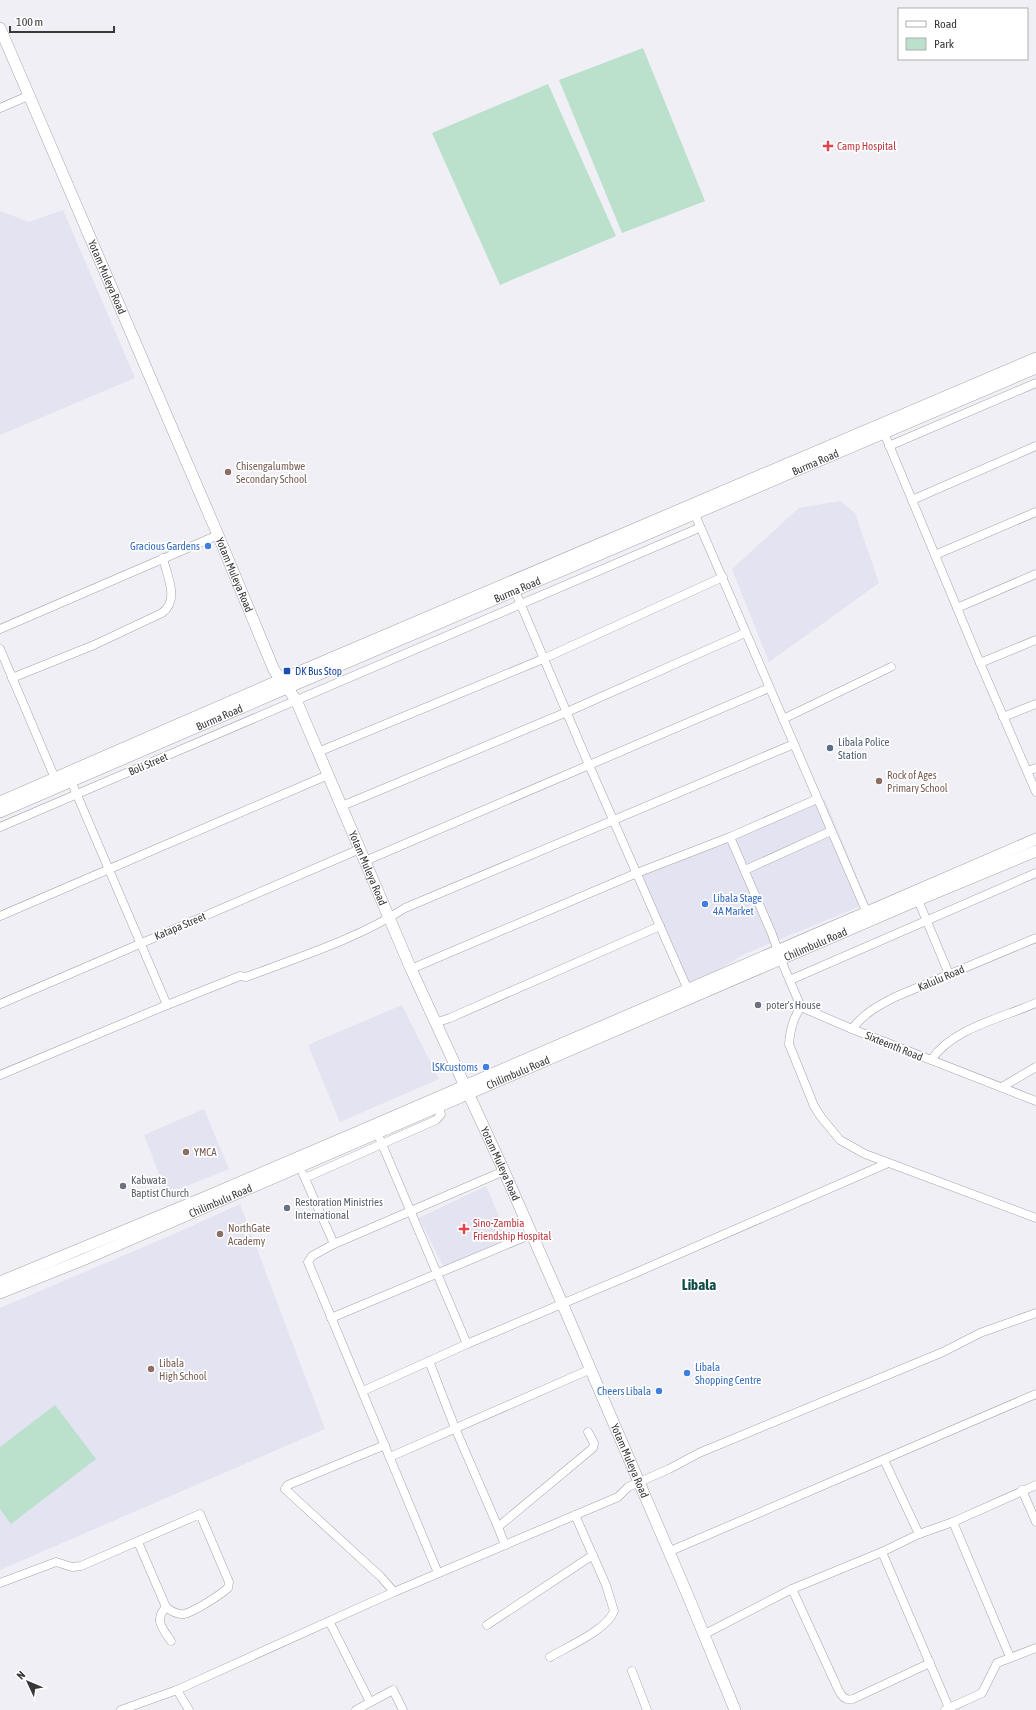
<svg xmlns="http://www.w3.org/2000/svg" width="1036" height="1710" font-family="'Asap Condensed',sans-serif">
  <rect width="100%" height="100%" fill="#efeff5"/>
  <g fill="#e3e3f1">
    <path d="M63 210 135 378 0 435V211L29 222Z"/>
    <path d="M840 501 855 513 879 583 769 662 732 569 799 508Z"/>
    <path d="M825 800 868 903 742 955 688 990 637 873 730 837 732 841Z"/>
    <path d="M402 1005 439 1079 340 1122 308 1045Z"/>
    <path d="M204 1109 229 1169 167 1194 144 1135Z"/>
    <path d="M486 1186 509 1240 445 1270 419 1218Z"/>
    <path d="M240 1204 325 1429 0 1570V1308L174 1234Z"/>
  </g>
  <g fill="#bbe1cd">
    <path d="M643 48 705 201 622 233 559 80Z"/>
    <path d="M548 84 616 236 500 285 432 133Z"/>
    <path d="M55 1405 96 1459 11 1524 0 1509V1447Z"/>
  </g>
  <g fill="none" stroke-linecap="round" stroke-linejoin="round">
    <defs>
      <g id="street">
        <path d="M0 108 28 96"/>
        <path d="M882 428 980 663 1036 792"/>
        <path d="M889 446 1036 383"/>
        <path d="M912 500 1036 446"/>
        <path d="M693 510 867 913"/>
        <path d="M935 555 1036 512"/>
        <path d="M513 586 589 765 688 990"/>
        <path d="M957 608 1036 574"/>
        <path d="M0 629 218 535"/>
        <path d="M0 649 57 783"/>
        <path d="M980 663 1036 640"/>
        <path d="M12 678 94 645 162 613C180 600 167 576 163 558"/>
        <path d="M1003 717 1036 704"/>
        <path d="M783 719 891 667"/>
        <path d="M318 752 543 659 723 577"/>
        <path d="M1027 771 1036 768"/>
        <path d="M71 781 167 1005"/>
        <path d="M342 806 567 712 745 633"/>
        <path d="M0 827 699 528"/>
        <path d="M730 837 772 934 781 960 801 1007 852 1029 1036 1101"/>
        <path d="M365 861 769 688"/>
        <path d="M745 870 831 831"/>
        <path d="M918 900 949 974"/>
        <path d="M0 916 328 775"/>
        <path d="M411 969 637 873 730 837 817 799"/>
        <path d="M790 980 1036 873"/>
        <path d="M0 1004 360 849"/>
        <path d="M801 1007C793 1018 790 1030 789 1044L814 1106 821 1117 840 1140 865 1154 1036 1218"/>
        <path d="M435 1023 450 1018 660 926"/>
        <path d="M852 1029C864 1013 878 1006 895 997L1036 938"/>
        <path d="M931 1060C953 1028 1002 1018 1036 1003"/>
        <path d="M0 1075 167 1005 240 976 246 977C299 957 357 939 405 908L794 744"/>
        <path d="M1002 1087 1036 1067"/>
        <path d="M376 1130 467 1344"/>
        <path d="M303 1174 334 1244"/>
        <path d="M305 1178 436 1120 441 1114 439 1107"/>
        <path d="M331 1318 532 1234"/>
        <path d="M429 1361 455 1428 498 1527 505 1545"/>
        <path d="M363 1391 467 1344 633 1274 888 1163"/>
        <path d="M385 1445 288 1485 285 1489 381 1577 394 1592"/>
        <path d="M390 1457 591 1369"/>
        <path d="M884 1460 919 1534"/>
        <path d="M1022 1490 1036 1522"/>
        <path d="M953 1522 1010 1657"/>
        <path d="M498 1527 593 1448 594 1443 588 1432"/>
        <path d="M668 1552 1036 1394"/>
        <path d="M882 1552 949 1708"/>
        <path d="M438 1573 308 1262 312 1256 334 1244 504 1171"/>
        <path d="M0 1583 56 1562 72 1567 81 1566 200 1514 229 1582 228 1588C220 1595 194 1612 184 1614 177 1615 171 1611 166 1607L138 1542"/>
        <path d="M792 1589 838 1689C841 1696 845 1701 853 1699L930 1663"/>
        <path d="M166 1607C154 1620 162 1628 171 1641"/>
        <path d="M329 1621 370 1702"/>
        <path d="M487 1625 593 1555"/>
        <path d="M703 1635 792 1589 882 1552 919 1534 953 1522 1036 1485"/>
        <path d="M550 1657C567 1647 607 1630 614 1611L606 1585 575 1515"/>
        <path d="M632 1671 647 1710"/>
        <path d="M177 1690 189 1710"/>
        <path d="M121 1710 177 1690 394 1592 618 1497 628 1487 669 1469 699 1453 943 1352 980 1333 1036 1313"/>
        <path d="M356 1710 393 1690 403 1710"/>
        <path d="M945 1710 982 1693 997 1663 1036 1648"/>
      </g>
      <g id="secondary">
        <path id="s1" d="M0 28 218 535 274 670 296 700 411 969 504 1171 562 1303 688 1596 735 1710"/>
        <path d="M0 802 280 680 1036 358"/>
        <path id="s2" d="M0 812 287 688 1036 368"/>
        <path d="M0 1282 208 1196 374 1125 1036 839"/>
        <path id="s3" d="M0 1293 85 1259 918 900 1036 851"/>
      </g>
    </defs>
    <use href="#street" stroke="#a4a4aa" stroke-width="9"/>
    <use href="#secondary" stroke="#a4a4aa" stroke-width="12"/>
    <use href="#street" stroke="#fff" stroke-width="8"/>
    <use href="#secondary" stroke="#fff" stroke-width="11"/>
  </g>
  <g fill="#e0444e" stroke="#fff" stroke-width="1.5">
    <path d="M826 140h4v4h4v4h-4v4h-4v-4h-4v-4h4z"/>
    <path d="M462 1223h4v4h4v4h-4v4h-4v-4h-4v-4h4z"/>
  </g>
  <g fill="#8d6e63" stroke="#fff" stroke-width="1.5">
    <circle cx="228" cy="472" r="4"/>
    <circle cx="879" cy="781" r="4"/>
    <circle cx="186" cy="1152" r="4"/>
    <circle cx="220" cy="1234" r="4"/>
    <circle cx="151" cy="1369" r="4"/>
  </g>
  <g fill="#3f7fe0" stroke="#fff" stroke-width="1.5">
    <circle cx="208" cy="546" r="4"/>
    <circle cx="705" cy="904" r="4"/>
    <circle cx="486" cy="1067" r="4"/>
    <circle cx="687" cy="1373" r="4"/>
    <circle cx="659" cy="1391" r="4"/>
  </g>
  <rect fill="#1a4fb4" stroke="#fff" stroke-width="1.5" x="283" y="667" width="8" height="8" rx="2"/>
  <circle fill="#5c6f8a" stroke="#fff" stroke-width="1.5" cx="830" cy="748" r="4"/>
  <g fill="#6b7280" stroke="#fff" stroke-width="1.5">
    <circle cx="758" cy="1005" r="4"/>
    <circle cx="123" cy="1186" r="4"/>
    <circle cx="287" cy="1208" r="4"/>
  </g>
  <g text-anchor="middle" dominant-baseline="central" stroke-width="3.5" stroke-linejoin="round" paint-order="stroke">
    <g font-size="11" fill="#be3a42" stroke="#fff" text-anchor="start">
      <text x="837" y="146">Camp Hospital</text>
      <text x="473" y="1223">Sino-Zambia<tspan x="473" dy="13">Friendship Hospital</tspan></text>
    </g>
    <g font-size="11" fill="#38383a" stroke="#fff">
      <text stroke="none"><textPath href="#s1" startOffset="271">Yotam Muleya Road</textPath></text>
      <text stroke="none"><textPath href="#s2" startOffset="887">Burma Road</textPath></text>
      <text stroke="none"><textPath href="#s1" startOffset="595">Yotam Muleya Road</textPath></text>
      <text stroke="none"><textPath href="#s2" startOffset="563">Burma Road</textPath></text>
      <text stroke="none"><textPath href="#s2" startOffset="239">Burma Road</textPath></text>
      <text transform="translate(148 764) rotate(-23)">Boli Street</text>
      <text stroke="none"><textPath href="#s1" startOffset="918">Yotam Muleya Road</textPath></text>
      <text transform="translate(180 926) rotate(-23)">Katapa Street</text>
      <text stroke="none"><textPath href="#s3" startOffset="887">Chilimbulu Road</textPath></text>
      <text transform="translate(941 978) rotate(-23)">Kalulu Road</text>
      <text transform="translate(894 1046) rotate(22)">Sixteenth Road</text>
      <text stroke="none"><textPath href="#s3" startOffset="563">Chilimbulu Road</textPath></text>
      <text stroke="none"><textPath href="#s1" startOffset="1242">Yotam Muleya Road</textPath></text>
      <text stroke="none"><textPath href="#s3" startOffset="239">Chilimbulu Road</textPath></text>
      <text stroke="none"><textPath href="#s1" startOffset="1566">Yotam Muleya Road</textPath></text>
    </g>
    <g font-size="11" fill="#785e54" stroke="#fff" text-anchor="start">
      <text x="236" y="466">Chisengalumbwe<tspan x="236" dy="13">Secondary School</tspan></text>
      <text x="887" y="775">Rock of Ages<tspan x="887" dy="13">Primary School</tspan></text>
      <text x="194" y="1152">YMCA</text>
      <text x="228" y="1228">NorthGate<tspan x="228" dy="13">Academy</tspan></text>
      <text x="159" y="1363">Libala<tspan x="159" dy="13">High School</tspan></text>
    </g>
    <g font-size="11" fill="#366cbe" stroke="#fff" text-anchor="end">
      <text x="200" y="546">Gracious Gardens</text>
      <text x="713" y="898" text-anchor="start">Libala Stage<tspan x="713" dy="13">4A Market</tspan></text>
      <text x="478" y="1067">lSKcustoms</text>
      <text x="695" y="1367" text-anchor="start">Libala<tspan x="695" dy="13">Shopping Centre</tspan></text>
      <text x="651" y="1391">Cheers Libala</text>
    </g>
    <g font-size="11" fill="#164399" stroke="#fff" text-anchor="start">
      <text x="295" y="671">DK Bus Stop</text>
    </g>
    <g font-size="11" fill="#4e5e75" stroke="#fff" text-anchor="start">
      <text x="838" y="742">Libala Police<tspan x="838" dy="13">Station</tspan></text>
    </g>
    <g font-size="11" fill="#5b616d" stroke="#fff" text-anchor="start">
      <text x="766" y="1005">poter's House</text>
      <text x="131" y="1180">Kabwata<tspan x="131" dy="13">Baptist Church</tspan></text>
      <text x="295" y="1202">Restoration Ministries<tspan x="295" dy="13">International</tspan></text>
    </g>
    <g font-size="15" font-weight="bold" fill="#124e49" stroke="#fff">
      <text x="699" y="1284">Libala</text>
    </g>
  </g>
  <rect x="898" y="8" width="130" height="52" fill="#ffffff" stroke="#afafb0"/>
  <rect x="906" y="21" width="20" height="6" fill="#ffffff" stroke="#afafb0"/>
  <text x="934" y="28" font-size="12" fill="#38383a">Road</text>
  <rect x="906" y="38" width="20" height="12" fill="#bbe1cd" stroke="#afafb0"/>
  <text x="934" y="48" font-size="12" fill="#38383a">Park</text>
  <g transform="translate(28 1682) rotate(314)" stroke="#ffffff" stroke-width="3" paint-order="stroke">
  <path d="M0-3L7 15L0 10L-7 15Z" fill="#38383a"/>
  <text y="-6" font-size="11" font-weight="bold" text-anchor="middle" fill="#38383a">N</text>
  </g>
  <path d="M10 26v6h104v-6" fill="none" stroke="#38383a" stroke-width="2"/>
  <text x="16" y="26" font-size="12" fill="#38383a" stroke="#ffffff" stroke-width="3" paint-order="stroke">100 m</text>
</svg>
